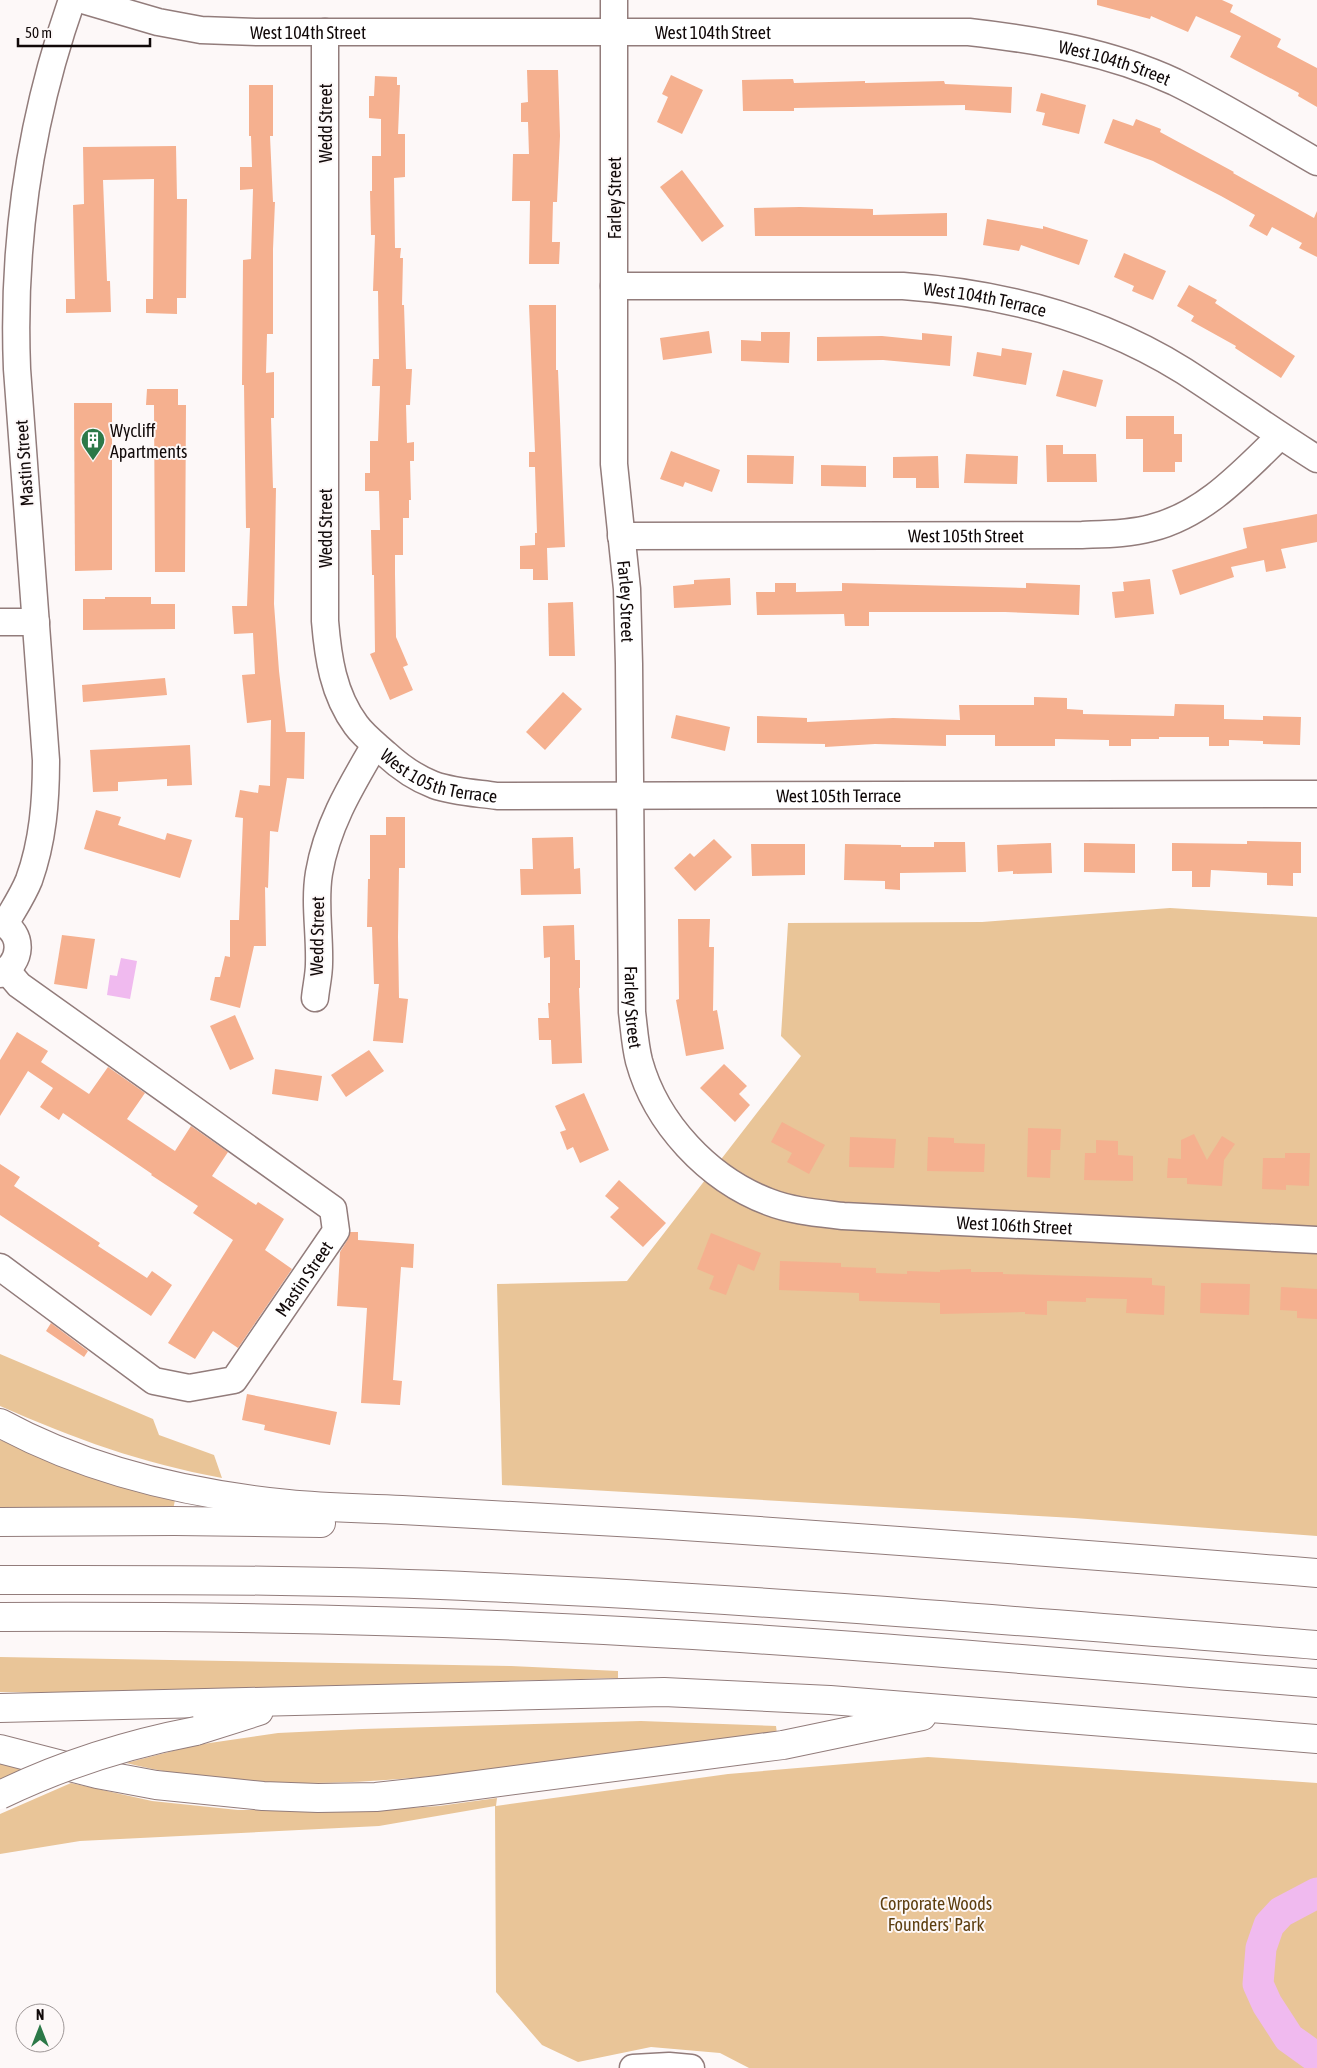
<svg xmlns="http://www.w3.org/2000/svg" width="1317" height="2068" font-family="'Asap Condensed',sans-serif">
  <rect width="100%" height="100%" fill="#fdf8f8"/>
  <g fill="#e9c598">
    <path d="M1170 908 1317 917V1536L1074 1518 502 1485 497 1284 627 1281 801 1056 781 1036 788 923 982 922Z"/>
    <path d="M0 1354 153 1419 159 1435 214 1455 222 1478C141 1463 75 1439 0 1406Z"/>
    <path d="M0 1440 84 1472 175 1500 173 1510 0 1511Z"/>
    <path d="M0 1657 511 1666 618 1671V1678L64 1693 0 1692Z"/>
    <path d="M641 1721 776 1726 777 1734C698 1744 619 1754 540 1764 406 1781 259 1797 126 1763L196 1745 278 1733 362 1729Z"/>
    <path d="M928 1757 1317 1783V2068H749L720 2053 651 2047 578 2062 542 2045 496 1992 495 1806 379 1826 80 1841 0 1854V1814L71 1783 152 1801 238 1810H377L439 1806 497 1798 496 1806 728 1774Z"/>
    <path d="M0 1763 31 1771 0 1785Z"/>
  </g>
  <path fill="#f0baef" d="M121 958 137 961 130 999 107 995 110 975 117 976Z"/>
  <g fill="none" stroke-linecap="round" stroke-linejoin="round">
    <path stroke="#f0baef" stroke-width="31" d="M1317 1893 1281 1912 1269 1925 1261 1948 1258 1984 1267 2004 1289 2038 1317 2058"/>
  </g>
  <g fill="#f5b08f">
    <path d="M1097 0H1222L1233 5 1230 12 1281 39 1277 47 1317 68V107L1298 96 1299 93 1230 57 1241 36 1196 16 1188 32 1151 16 1150 19 1097 5Z"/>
    <path d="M527 70H558L560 136 557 202H553L552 242H560L559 264H529L530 201H512L513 154H529L528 122H521V103L528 102Z"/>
    <path d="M671 75 703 90 682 134 657 122 668 97 662 94Z"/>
    <path d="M375 76 397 77V85H400L398 134H405V177L394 178 395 248H401L400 258H403L402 305H404L406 369H412L410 405H406L407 443 414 442V461H410L411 500H409V518H403V555H395V574L396 637 408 665 403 667 413 690 390 700 370 654 375 652 374 575H372L371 530H380L379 491H365V473H370V441H378L380 386H372L373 359H379L378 291H373L375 235H371L370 191H372V156H381V119L369 118V96H374Z"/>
    <path d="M793 79 794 83 865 81V83L944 81 945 84 1012 87 1011 113 965 110V105L794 108V111H743L742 80Z"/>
    <path d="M249 85H273V136H270L273 202H275L273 249V334H267L266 373 274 372V418H271L273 488H276L274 604 279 671 286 732H305L304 779 287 778 278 832 270 831 268 888 265 887 266 946H254L240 1008 210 1000 215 977H220L225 956 230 957V920H239L243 818 235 817 240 790 258 793 259 785 270 786 271 720 247 723 242 675 255 674 253 633 234 634 232 606H247L250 528H246L244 385H242L243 260 251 259 253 189 240 190V167H252L251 136H249Z"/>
    <path d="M1041 93 1086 105 1079 134 1042 125 1045 113 1036 111Z"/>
    <path d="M1113 119 1133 126 1136 119 1161 129 1160 132 1234 172 1233 173 1314 218 1317 211V257L1299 248 1302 243 1272 227 1267 236 1249 226 1255 215 1221 196 1153 161 1104 143Z"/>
    <path d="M176 146 177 199H187L186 298H177V314L146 313V299H153L154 179 103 180 107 281H110L111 312 66 313V299H75L73 205 84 204 83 147Z"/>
    <path d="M682 170 724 226 702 242 660 187Z"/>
    <path d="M800 207 873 209V215L947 213V236H755L754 208Z"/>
    <path d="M987 219 1043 229V226L1088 240 1079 265 1021 245 1019 251 983 245Z"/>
    <path d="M1124 253 1166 271 1153 300 1132 291 1134 286 1114 277Z"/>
    <path d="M1189 285 1217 300 1215 303 1295 356 1281 378 1235 348 1236 346 1191 321 1194 316 1177 306Z"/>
    <path d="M529 305H556V370H558L565 547 547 548 548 580H533V569H520V546L535 545V533H537L535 467H529V452H535Z"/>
    <path d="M709 331 712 353 663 360 660 338Z"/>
    <path d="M761 332H790L789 363 741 361V340L761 341Z"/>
    <path d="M922 333 952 336 950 366 883 360 817 361V337L882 336 922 340Z"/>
    <path d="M1002 348 1032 353 1026 385 973 376 977 352 1001 356Z"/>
    <path d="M1063 370 1103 380 1096 407 1056 396Z"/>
    <path d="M147 389H178V405H186L185 572H155L154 405H146Z"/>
    <path d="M74 403H112V570L75 571Z"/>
    <path d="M1126 416H1174V434H1182V462H1175V472H1143V439H1126Z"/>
    <path d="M1046 445H1063V454H1096L1097 482H1047Z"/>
    <path d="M671 451 720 470 712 492 685 482 683 487 660 479Z"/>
    <path d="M966 454 1018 456 1017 484 964 483Z"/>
    <path d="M747 455 794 456 793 484 747 483Z"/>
    <path d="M938 456 939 488H916V478H893V457Z"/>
    <path d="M821 465 866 466V487L821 486Z"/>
    <path d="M1317 514V542L1281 549 1286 568 1266 572 1264 560 1231 567 1234 577 1180 595 1172 570 1247 548 1243 528Z"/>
    <path d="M730 578 731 605 674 608 673 586 694 584V580Z"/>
    <path d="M1150 579 1154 614 1115 618 1112 592 1124 591 1123 582Z"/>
    <path d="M775 583H796V592L842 591V583L1026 588V583L1080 585 1079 615 1005 612H869V626H845L844 614 757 615 756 592H775Z"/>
    <path d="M105 597H151V604H175V629L83 630V599H105Z"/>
    <path d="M573 602 575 656H549L548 603Z"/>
    <path d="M165 678 167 695 83 702 82 685Z"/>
    <path d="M563 692 582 709 545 750 526 732Z"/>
    <path d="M1034 697 1067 698V709L1083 710V714L1174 716 1175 704 1224 705V719L1263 720V716L1301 717 1300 745 1263 744V741L1229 740V746H1209V737H1159V739H1131V746H1109V740L1055 739V746H995V735H946V746L875 744 825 747V744L757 743V716L807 718V722L893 718 960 720 959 705H1034Z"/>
    <path d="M676 715 730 727 725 751 671 738Z"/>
    <path d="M190 745 192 785 167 786V779L118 782V791L93 792 90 750Z"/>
    <path d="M96 810 121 817 118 825 165 840 167 833 192 840 180 878 84 849Z"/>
    <path d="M386 817H405V868H399L398 937 399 998 408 999 403 1043 373 1041 379 984H374L372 927H367L368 879H370V835H386Z"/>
    <path d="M573 837 574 869 580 868 581 894 521 895 520 869H533L532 838Z"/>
    <path d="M714 839 732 857 695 891 674 868 690 853 694 857Z"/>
    <path d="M1247 841 1301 842V873H1293V886L1267 885V873L1211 870 1210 887H1192V871H1172V843L1247 844Z"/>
    <path d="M934 842H965L966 872 900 873V890L885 889V881L844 880 845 844 901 845V847H934Z"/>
    <path d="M1051 843 1052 873 1013 874V871L998 872 997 845Z"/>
    <path d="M1084 843 1135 844V873L1084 872Z"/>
    <path d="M751 844H805V875L752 876Z"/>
    <path d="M678 919H710L709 947H714L713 1011 717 1010 724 1049 686 1056 676 1000 679 999Z"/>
    <path d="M574 925 575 960H580V988H579L582 1063 552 1064 551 1040H539L538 1018H549L548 1003H550V957L544 958 543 926Z"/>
    <path d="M62 935 95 939 87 989 54 984Z"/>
    <path d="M235 1015 254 1059 230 1070 210 1026Z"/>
    <path d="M17 1032 48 1051 41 1062 89 1094 108 1067 145 1093 127 1119 175 1151 191 1126 228 1152 212 1176 256 1205 258 1202 284 1219 265 1250 292 1269 238 1348 213 1331 195 1359 168 1343 233 1240 193 1213 198 1206 151 1175 152 1174 63 1113 59 1120 40 1107 53 1088 28 1071 0 1116V1060Z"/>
    <path d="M369 1050 384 1071 346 1097 331 1075Z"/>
    <path d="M724 1064 747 1086 739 1094 750 1105 735 1122 700 1088Z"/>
    <path d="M275 1069 322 1076 318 1101 272 1094Z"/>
    <path d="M584 1093 609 1150 580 1163 573 1147 567 1150 560 1132 566 1130 555 1106Z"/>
    <path d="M782 1122 825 1145 809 1174 787 1162 792 1153 771 1142Z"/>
    <path d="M1028 1128 1061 1129 1060 1150H1051L1050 1178 1027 1177Z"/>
    <path d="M1194 1134 1207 1160 1222 1136 1235 1144 1224 1160 1222 1186 1187 1184V1178H1167L1168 1158 1181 1159V1140Z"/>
    <path d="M850 1137 896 1139 894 1168 849 1167Z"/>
    <path d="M928 1137 954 1138V1143L985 1144 984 1172 927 1171Z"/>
    <path d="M1096 1140 1118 1141V1155L1133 1156V1181L1084 1180 1085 1153H1096Z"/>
    <path d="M1285 1153H1310L1309 1186 1286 1185V1190L1262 1189 1263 1158H1285Z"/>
    <path d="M0 1164 20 1177 14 1186 100 1243 98 1246 147 1278 152 1271 172 1285 151 1316 0 1215Z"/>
    <path d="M619 1180 666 1223 643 1247 610 1217 619 1208 605 1196Z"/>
    <path d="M350 1232H358V1240L414 1244 413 1268 401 1267 393 1380 402 1381 400 1405 361 1403 367 1308 337 1306 340 1252 348 1239Z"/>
    <path d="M711 1233 761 1253 754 1271 738 1264 726 1295 709 1289 714 1276 697 1269Z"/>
    <path d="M780 1261 841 1263V1267L876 1268V1273L907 1274V1271L940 1272V1270L971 1269V1272H1003V1274L1152 1278V1285L1165 1286 1164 1315 1126 1313 1127 1299 1086 1298V1302L1047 1301V1315L1025 1314V1312L940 1314V1303L859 1301V1293L779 1290Z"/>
    <path d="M1201 1283 1250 1284 1249 1315 1200 1313Z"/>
    <path d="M1281 1287 1317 1289V1319L1297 1318V1311L1280 1310Z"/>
    <path d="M51 1323 88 1351 84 1357 46 1331Z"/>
    <path d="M247 1394 337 1412 330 1445 264 1430 265 1425 242 1420Z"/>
  </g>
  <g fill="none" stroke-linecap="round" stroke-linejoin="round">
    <defs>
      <g id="minor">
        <path id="s1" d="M83 0 158 22 201 30 257 32H969C1039 40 1110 52 1175 82 1224 106 1270 135 1317 162"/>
        <path id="s2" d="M614 0V464L627 589 629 664 632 1012C634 1028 635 1045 639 1061 656 1123 708 1179 769 1202 792 1211 818 1213 843 1216L1317 1240"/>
        <path id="s3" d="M325 32V621C328 657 333 694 356 725 364 736 376 745 386 754 400 767 416 778 434 785 454 792 476 793 497 796L1317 794"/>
        <path id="s4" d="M614 286H903C1002 293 1099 318 1184 371 1229 400 1272 431 1317 459"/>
        <path id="s5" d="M621 536 1082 535C1105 534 1128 534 1151 528 1204 515 1242 473 1280 436"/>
        <path d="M0 622H36"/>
        <path d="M0 922C25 933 22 963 0 974"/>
        <path d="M5 924C13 910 23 895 29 880 43 841 46 801 46 760L17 369C12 243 30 119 72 0"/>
        <path d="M315 998C316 987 319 975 319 964 320 933 314 903 319 873 327 825 351 786 375 745"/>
        <path id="s6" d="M0 1267 154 1381 189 1388 234 1380 336 1231 333 1209 19 985 7 971"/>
        <path d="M633 2068 669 2066 691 2068"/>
      </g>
      <g id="highway">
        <path d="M0 1423C88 1471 189 1494 288 1504 326 1508 364 1508 402 1510 480 1514 558 1518 636 1523 863 1537 1090 1555 1317 1573"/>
        <path d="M0 1522 174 1521 321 1523"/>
        <path d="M0 1580C161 1580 323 1579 484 1587 762 1599 1040 1623 1317 1645"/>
        <path d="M0 1617C194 1616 389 1619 583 1629 828 1641 1073 1664 1317 1683"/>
        <path d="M0 1708 664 1692 830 1700 1317 1739"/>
        <path d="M196 1731 259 1711"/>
        <path d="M0 1749 97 1774 156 1785 263 1796 318 1798 376 1797 439 1790 783 1745 922 1716"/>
      </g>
    </defs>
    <use href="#minor" stroke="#927c7b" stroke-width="29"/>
    <use href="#highway" stroke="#927c7b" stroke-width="30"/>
    <use href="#minor" stroke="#fff" stroke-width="26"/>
    <use href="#highway" stroke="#fff" stroke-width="28"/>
    <defs>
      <path id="highway-bridge" d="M0 1795C62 1765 128 1744 196 1731"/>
    </defs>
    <use href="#highway-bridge" stroke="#927c7b" stroke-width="30" stroke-linecap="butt"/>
    <use href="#highway-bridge" stroke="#fff" stroke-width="28"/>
  </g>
  <defs>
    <symbol id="building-pin" viewBox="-11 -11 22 30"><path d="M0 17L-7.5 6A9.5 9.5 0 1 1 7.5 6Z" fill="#2c7948" stroke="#fdf8f8"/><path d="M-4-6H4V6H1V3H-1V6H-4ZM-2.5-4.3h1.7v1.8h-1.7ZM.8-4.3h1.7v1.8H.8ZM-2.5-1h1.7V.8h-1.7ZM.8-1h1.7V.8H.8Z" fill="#fff"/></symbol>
  </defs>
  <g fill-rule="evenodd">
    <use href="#building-pin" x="79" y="426" width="28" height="38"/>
  </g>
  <g text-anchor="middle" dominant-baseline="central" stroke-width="4" stroke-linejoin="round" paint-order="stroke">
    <g font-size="18" fill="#110909" stroke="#fdf8f8">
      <text stroke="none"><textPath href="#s1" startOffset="229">West 104th Street</textPath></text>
      <text stroke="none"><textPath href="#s1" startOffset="634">West 104th Street</textPath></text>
      <text stroke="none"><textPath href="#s1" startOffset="1039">West 104th Street</textPath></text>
      <text transform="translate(325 123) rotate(-90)">Wedd Street</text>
      <text transform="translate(614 198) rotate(-90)">Farley Street</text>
      <text stroke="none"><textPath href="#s4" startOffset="372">West 104th Terrace</textPath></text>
      <text transform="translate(24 463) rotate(-94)">Mastin Street</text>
      <text transform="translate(325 528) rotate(-90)">Wedd Street</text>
      <text stroke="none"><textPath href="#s5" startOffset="345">West 105th Street</textPath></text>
      <text stroke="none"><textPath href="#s2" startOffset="602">Farley Street</textPath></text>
      <text stroke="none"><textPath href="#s3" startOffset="800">West 105th Terrace</textPath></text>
      <text stroke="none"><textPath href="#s3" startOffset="1204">West 105th Terrace</textPath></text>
      <text transform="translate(317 936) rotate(-89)">Wedd Street</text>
      <text stroke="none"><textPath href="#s2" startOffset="1008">Farley Street</textPath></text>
      <text stroke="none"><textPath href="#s2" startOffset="1508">West 106th Street</textPath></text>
      <text stroke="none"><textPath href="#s6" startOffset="396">Mastin Street</textPath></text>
    </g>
    <g font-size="18" fill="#110909" stroke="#fdf8f8" text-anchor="start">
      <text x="110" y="430">Wycliff<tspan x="110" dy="21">Apartments</tspan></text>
    </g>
    <g font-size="18" fill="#5d3e0f" stroke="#fdf8f8">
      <text x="936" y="1903">Corporate Woods<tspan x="936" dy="21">Founders' Park</tspan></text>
    </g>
  </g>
  <g transform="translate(40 2028)"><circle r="24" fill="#fdf8f8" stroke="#9f9898"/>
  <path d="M0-4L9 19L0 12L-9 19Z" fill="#2c7948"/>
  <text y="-8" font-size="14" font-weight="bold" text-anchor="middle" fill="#110909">N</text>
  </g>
  <path d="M18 38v8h132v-8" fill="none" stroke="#110909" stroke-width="2.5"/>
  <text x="25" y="38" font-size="15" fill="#110909" stroke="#fdf8f8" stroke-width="4" paint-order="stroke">50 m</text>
</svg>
